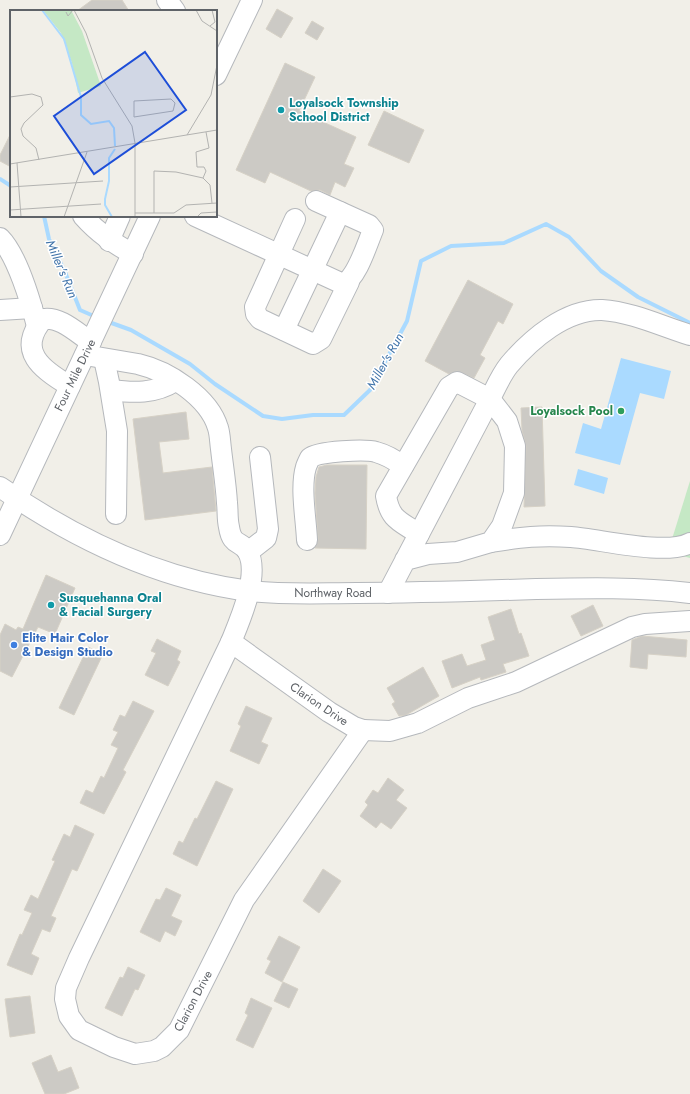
<svg xmlns="http://www.w3.org/2000/svg" width="690" height="1094" font-family="Jost,sans-serif">
  <rect width="100%" height="100%" fill="#f1efe8"/>
  <path fill="#c5e8c5" d="M690 481V558L668 552Z"/>
  <g fill="#aadaff">
    <path d="M621 358 671 371 664 399 640 393 620 465 575 453 583 423 601 429Z"/>
    <path d="M578 469 608 478 604 494 574 485Z"/>
  </g>
  <g fill="none" stroke-linecap="round" stroke-linejoin="round">
    <g stroke="#aadaff" stroke-width="4">
      <path d="M0 179 11 186"/>
      <path d="M44 216 49 239 65 272 80 310 96 317"/>
      <path d="M106 321 131 330 190 364 215 384 263 416 282 419 313 415H344L370 390 407 321 421 261 451 246 504 243 546 224 569 237 601 271 638 297 690 323"/>
    </g>
  </g>
  <g fill="#cccac5" stroke="#d6d1c6">
    <path d="M92 0H122L129 11H77Z"/>
    <path d="M277 9 293 18 281 38 266 29Z"/>
    <path d="M312 21 324 28 317 40 305 33Z"/>
    <path d="M285 63 315 77 299 111 356 137 344 164 354 168 345 187 335 182 330 195 320 190 311 191 270 172 265 183 236 170Z"/>
    <path d="M384 111 424 130 409 163 368 145Z"/>
    <path d="M11 133V167L0 161V155Z"/>
    <path d="M468 280 513 304 503 324 498 321 480 355 485 358 474 378 457 371 449 374 425 361Z"/>
    <path d="M542 407 545 506 524 507 526 446 522 430 521 408Z"/>
    <path d="M186 412 189 439 159 442 163 473 212 467 216 511 145 520 133 419Z"/>
    <path d="M327 465H367L366 549 315 548 318 539 315 493 316 477 319 467Z"/>
    <path d="M46 575 75 588 55 634 38 627 12 677 0 671V635L5 624 16 630 18 627 23 629Z"/>
    <path d="M593 605 603 626 581 636 571 616Z"/>
    <path d="M511 609 519 634 521 633 529 656 503 664 506 672 481 680 480 677 452 688 442 661 462 654 467 666 486 660 481 645 495 640 488 617Z"/>
    <path d="M642 636 687 640 686 657 648 654 647 669 630 667 632 640Z"/>
    <path d="M157 639 181 651 177 660 180 662 168 686 145 675 156 653 151 651Z"/>
    <path d="M88 647 103 654 74 715 59 708Z"/>
    <path d="M423 667 439 696 406 715 399 716 392 704 395 702 387 688Z"/>
    <path d="M133 701 154 711 123 770 126 772 104 814 80 803 86 790 93 793 101 776 104 778 118 748 111 745 118 732 113 730 120 715 125 717Z"/>
    <path d="M246 706 272 718 261 742 268 745 259 764 230 751 241 726 238 724Z"/>
    <path d="M388 778 404 790 396 800 407 808 391 829 381 822 376 828 360 816 368 805 365 802 373 790 378 793Z"/>
    <path d="M216 781 233 789 197 866 173 854 179 841 183 843 195 818 197 819Z"/>
    <path d="M75 825 94 834 77 871 72 869 51 916 56 918 50 932 42 929 31 954 39 958 32 975 7 965 20 934 22 935 32 913 24 910 31 895 38 899 55 861 52 860 64 834 70 837Z"/>
    <path d="M323 869 341 881 319 913 303 901Z"/>
    <path d="M166 888 181 895 171 916 182 921 175 936 165 931 160 942 140 932 156 899 160 900Z"/>
    <path d="M279 936 300 947 282 982 265 973 271 961 267 959Z"/>
    <path d="M128 967 145 975 138 990 135 989 122 1016 105 1008 120 977 123 978Z"/>
    <path d="M283 982 298 989 289 1008 274 1001Z"/>
    <path d="M30 996 35 1033 10 1037 5 999Z"/>
    <path d="M251 998 272 1008 253 1048 236 1040 248 1015 245 1013Z"/>
    <path d="M51 1055 58 1072 71 1067 79 1088 64 1094H45L32 1063Z"/>
  </g>
  <g fill="none" stroke-linecap="round" stroke-linejoin="round">
    <defs>
      <g id="minor">
        <path d="M167 0 175 11"/>
        <path d="M216 75 252 0"/>
        <path d="M83 216C98 233 113 243 133 254"/>
        <path d="M195 216 343 284C357 278 367 244 373 230L369 225 316 201"/>
        <path d="M295 219 255 307 256 314 260 319 313 344 321 339 349 282"/>
        <path d="M0 238C17 255 31 303 37 326"/>
        <path d="M109 241 120 216"/>
        <path d="M0 310 32 308"/>
        <path d="M284 330 340 212"/>
        <path d="M85 355C103 358 121 361 138 364 168 371 209 397 218 428 220 434 220 442 221 449 223 467 226 485 227 503 228 511 227 519 229 527 232 547 241 540 248 552 260 575 240 620 231 642"/>
        <path d="M104 359 109 382 117 431 116 514"/>
        <path d="M70 386C42 370 16 351 43 319 60 316 77 333 91 342"/>
        <path d="M111 390C133 393 155 394 175 381"/>
        <path d="M0 487C75 539 158 579 249 591 285 595 321 593 357 593 416 593 476 591 536 589 587 588 639 587 690 593"/>
        <path d="M419 534C400 521 390 520 386 496L449 387 457 382 490 399C496 387 501 375 509 365 531 339 566 309 602 310 632 312 661 326 690 335"/>
        <path d="M0 535 150 216"/>
        <path d="M307 540C306 518 300 487 306 467 307 464 309 460 310 458 318 451 366 449 376 452 387 455 395 460 403 466"/>
        <path d="M491 542C521 537 541 535 571 537 600 539 665 556 690 543"/>
        <path d="M248 552 266 538 268 529 260 457"/>
        <path d="M388 593 490 399 507 421 515 446 514 493 502 526 491 542 457 552 428 554 405 560"/>
        <path d="M231 642 329 712 354 727 363 730 244 900 179 1030 162 1047 154 1051 135 1054 114 1047 79 1030 69 1016 65 999 66 988 79 958Z"/>
        <path d="M363 730 390 731 418 723 468 698 516 682 632 627 645 624 690 621"/>
      </g>
    </defs>
    <use href="#minor" stroke="#b5b8bc" stroke-width="22"/>
    <use href="#minor" stroke="#fff" stroke-width="20"/>
  </g>
  <g fill="#0f9aa8" stroke="#fff" stroke-width="1.5">
    <circle cx="281" cy="110" r="4"/>
    <circle cx="51" cy="605" r="4"/>
  </g>
  <circle fill="#2e9e5b" stroke="#fff" stroke-width="1.5" cx="621" cy="411" r="4"/>
  <circle fill="#3f7fe0" stroke="#fff" stroke-width="1.5" cx="14" cy="645" r="4"/>
  <g text-anchor="middle" dominant-baseline="central" stroke-width="3" stroke-linejoin="round" paint-order="stroke">
    <g font-size="12" font-weight="bold" fill="#0d838f" stroke="#fff" text-anchor="start">
      <text x="289" y="103">Loyalsock Township<tspan x="289" dy="14">School District</tspan></text>
      <text x="59" y="598">Susquehanna Oral<tspan x="59" dy="14">&amp; Facial Surgery</tspan></text>
    </g>
    <g font-size="12" fill="#5f6368" stroke="#fff">
      <text transform="translate(75 375) rotate(-64)">Four Mile Drive</text>
      <text x="333" y="593">Northway Road</text>
      <text transform="translate(319 704) rotate(34)">Clarion Drive</text>
      <text transform="translate(193 1001) rotate(-62)">Clarion Drive</text>
    </g>
    <g font-size="12" font-weight="bold" fill="#27864d" stroke="#fff" text-anchor="end">
      <text x="613" y="411">Loyalsock Pool</text>
    </g>
    <g font-size="12" font-weight="bold" fill="#366cbe" stroke="#fff" text-anchor="start">
      <text x="22" y="638">Elite Hair Color<tspan x="22" dy="14">&amp; Design Studio</tspan></text>
    </g>
    <g font-size="13" font-style="italic" fill="#4174aa" stroke="#fff">
      <text transform="translate(62 269) rotate(67)">Miller's Run</text>
      <text transform="translate(385 361) rotate(-61)">Miller's Run</text>
    </g>
  </g>
  <g transform="translate(10 10)">
    <rect width="207" height="207" fill="#f1efe8"/>
    <path d="M33 0H61L72 21 91 76 68 83 62 53 51 23Z" fill="#c5e8c5"/>
    <path fill="none" stroke="#aadaff" stroke-width="2" d="M32 0 54 29 71 87V105L81 114 99 111 104 118 105 136M102 207 95 195V189L99 171V148L105 139"/>
    <path fill="none" stroke="#b3b3b1" stroke-width="1" d="M64 0 76 23 92 68 122 116 125 133V207M186 0 192 11 207 21M56 2 58 6 63 0M200 16 205 12 202 0M0 87 22 84 31 87 33 95 14 113 11 119 13 126 26 138 29 150M161 89 165 93 163 101 124 107V91ZM177 125 201 85 207 55M7 153 11 207M0 154 207 120M193 168 196 161 194 157H187L186 142 199 138 196 122M0 177 93 171M0 200 91 194M125 203H164L176 195 207 193M144 203V161L166 162 193 168 200 175 202 193M54 207 77 142M187 207 191 203 207 202"/>
    <path fill="#1d4ed8" fill-opacity="0.15" stroke="#1d4ed8" stroke-width="2" d="M135 42 176 100 84 164 44 106Z"/>
    <rect width="207" height="207" fill="none" stroke="#5f6368" stroke-width="2"/>
  </g>
</svg>
